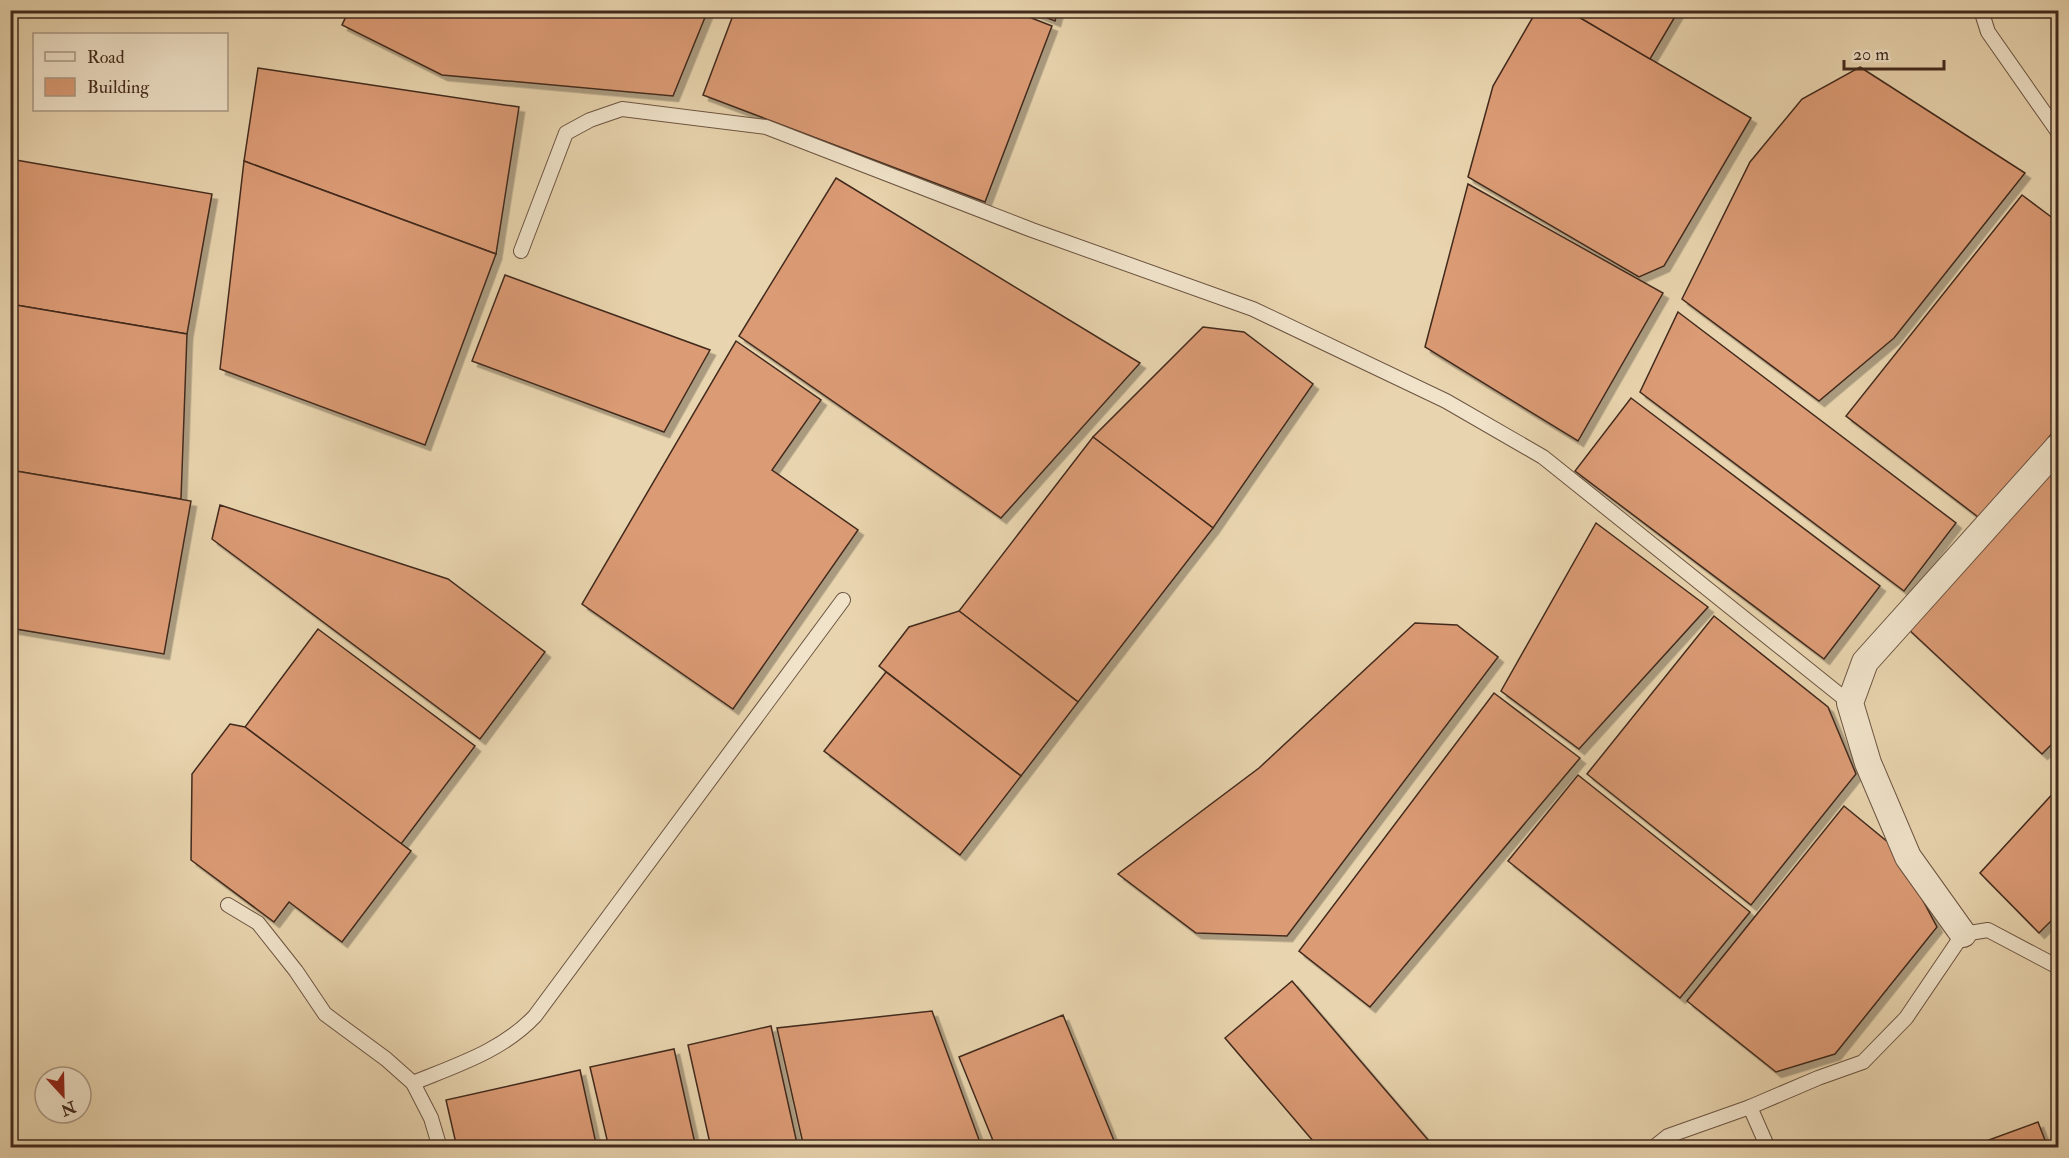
<svg xmlns="http://www.w3.org/2000/svg" width="2069" height="1158" font-family="'IM FELL Double Pica',serif">
  <defs>
    <filter id="shadow"><feDropShadow dx="5.5" dy="5.5" stdDeviation="0" flood-color="#0004"/></filter>
  </defs>
  <rect width="100%" height="100%" fill="#e8d4ae"/>
  <filter id="stains"><feTurbulence type="fractalNoise" baseFrequency=".00333" numOctaves="4"/><feColorMatrix values="0 0 0 0 .2 0 0 0 0 .09 0 0 0 0 .02 0 0 0 .5 -.17"/></filter>
  <radialGradient id="worn" r=".72"><stop offset=".6" stop-color="#630" stop-opacity="0"/><stop offset="1" stop-color="#630" stop-opacity=".3"/></radialGradient>
  <g fill="#db9b75" stroke="#422a1d" stroke-width="1.5" filter="url(#shadow)">
    <path d="M349 10H708L673 96 442 75 342 25Z"/>
    <path d="M735 10H1011L1052 26 985 202 703 95Z"/>
    <path d="M1028 10H1058L1055 21Z"/>
    <path d="M1537 10H1567L1751 118 1664 266 1639 277 1468 177 1493 86Z"/>
    <path d="M1567 10H1679L1650 59Z"/>
    <path d="M1860 67 2025 173 1894 338 1819 401 1682 299 1750 162 1802 99Z"/>
    <path d="M258 68 519 107 496 254 244 161Z"/>
    <path d="M10 159 212 194 187 334 10 304Z"/>
    <path d="M244 161 496 254 425 445 220 369Z"/>
    <path d="M836 178 1140 363 1001 518 739 336Z"/>
    <path d="M1468 184 1663 293 1578 441 1425 347Z"/>
    <path d="M2022 195 2058 222V426L1982 520 1846 416Z"/>
    <path d="M505 275 710 350 664 432 472 361Z"/>
    <path d="M10 304 187 334 181 499 10 470Z"/>
    <path d="M1678 312 1956 523 1904 591 1640 392Z"/>
    <path d="M1203 327 1244 332 1313 384 1213 528 1093 437Z"/>
    <path d="M736 341 821 400 772 470 858 530 733 709 582 604Z"/>
    <path d="M1631 398 1880 586 1824 659 1575 471Z"/>
    <path d="M1093 437 1213 528 1078 702 959 611Z"/>
    <path d="M2058 465V738L2042 754 1906 627Z"/>
    <path d="M10 470 191 501 164 654 10 628Z"/>
    <path d="M220 505 448 579 545 652 480 739 212 539Z"/>
    <path d="M1596 523 1708 607 1579 749 1501 691Z"/>
    <path d="M959 611 1078 702 1021 776 879 666 909 627Z"/>
    <path d="M1714 616 1828 707 1856 774 1751 905 1587 774Z"/>
    <path d="M1415 623 1457 625 1498 657 1287 936 1196 933 1118 874 1259 768Z"/>
    <path d="M318 629 475 746 401 844 245 727Z"/>
    <path d="M886 672 1021 776 960 855 824 751Z"/>
    <path d="M1494 693 1580 758 1370 1007 1299 951Z"/>
    <path d="M230 724 245 727 411 851 342 942 289 902 274 922 191 860 192 774Z"/>
    <path d="M1578 775 1750 912 1680 998 1508 861Z"/>
    <path d="M2058 788V914L2039 933 1980 873Z"/>
    <path d="M1844 806 1895 848 1937 927 1835 1054 1776 1072 1687 1001Z"/>
    <path d="M1292 981 1435 1148H1319L1225 1038Z"/>
    <path d="M932 1011 982 1148H804L777 1028Z"/>
    <path d="M1063 1015 1117 1148H996L959 1057Z"/>
    <path d="M771 1026 798 1148H711L688 1045Z"/>
    <path d="M674 1049 696 1148H609L590 1067Z"/>
    <path d="M580 1070 597 1148H457L446 1100Z"/>
    <path d="M2038 1122 2048 1148H1967Z"/>
  </g>
  <g fill="none" stroke-linecap="round" stroke-linejoin="round">
    <defs>
      <g id="lane">
        <path d="M1981 10 1988 32 2058 132"/>
        <path d="M521 251 566 133 590 120 622 109 766 127 1032 230 1253 309 1446 401 1543 457 1850 703"/>
        <path d="M228 905 258 923 296 971 325 1014 386 1059 413 1083 431 1118 440 1148"/>
        <path d="M413 1083C457 1065 502 1051 535 1016L843 600"/>
        <path d="M1750 1107 1768 1148"/>
        <path d="M1653 1148 1668 1136 1750 1107 1818 1078 1863 1062 1906 1018 1963 934 1988 930 2058 967"/>
      </g>
      <path id="street" d="M1963 934 1908 857 1868 763 1850 703 1865 662 2058 447"/>
    </defs>
    <use href="#lane" stroke="#6c5441" stroke-width="16"/>
    <use href="#street" stroke="#6c5441" stroke-width="28"/>
    <use href="#lane" stroke="#f0e3ca" stroke-width="14"/>
    <use href="#street" stroke="#f0e3ca" stroke-width="26"/>
  </g>
  <rect width="2069" height="1158" fill="none" stroke="#e8d4ae" stroke-width="36"/>
  <rect x="12" y="12" width="2045" height="1134" fill="none" stroke="#422a1d" stroke-width="3"/>
  <rect x="18" y="18" width="2033" height="1122" fill="none" stroke="#422a1d" stroke-width="1.5"/>
  <rect x="33" y="33" width="195" height="78" fill="#f0e3ca" stroke="#aa9985" stroke-width="1.5"/>
  <rect x="45" y="52" width="30" height="9" fill="#f0e3ca" stroke="#aa9985" stroke-width="1.5"/>
  <text x="87" y="63" font-size="18" fill="#422a1d">Road</text>
  <rect x="45" y="78" width="30" height="18" fill="#db9b75" stroke="#aa9985" stroke-width="1.5"/>
  <text x="87" y="93" font-size="18" fill="#422a1d">Building</text>
  <g transform="translate(63 1095) rotate(158)"><circle r="28" fill="#f0e3ca" stroke="#aa9985" stroke-width="1.5"/>
  <path d="M0-4.5L10 22L0 15L-10 22Z" fill="#8f2418"/>
  <text y="-9" font-size="16" font-weight="bold" text-anchor="middle" fill="#422a1d">N</text>
  </g>
  <path d="M1844 60v9h100v-9" fill="none" stroke="#422a1d" stroke-width="3"/>
  <text x="1853" y="60" font-size="18" fill="#422a1d" stroke="#f0e3ca" stroke-width="4.5" paint-order="stroke">20 m</text>
  <rect width="100%" height="100%" filter="url(#stains)"/>
  <rect width="100%" height="100%" fill="url(#worn)"/>
</svg>
